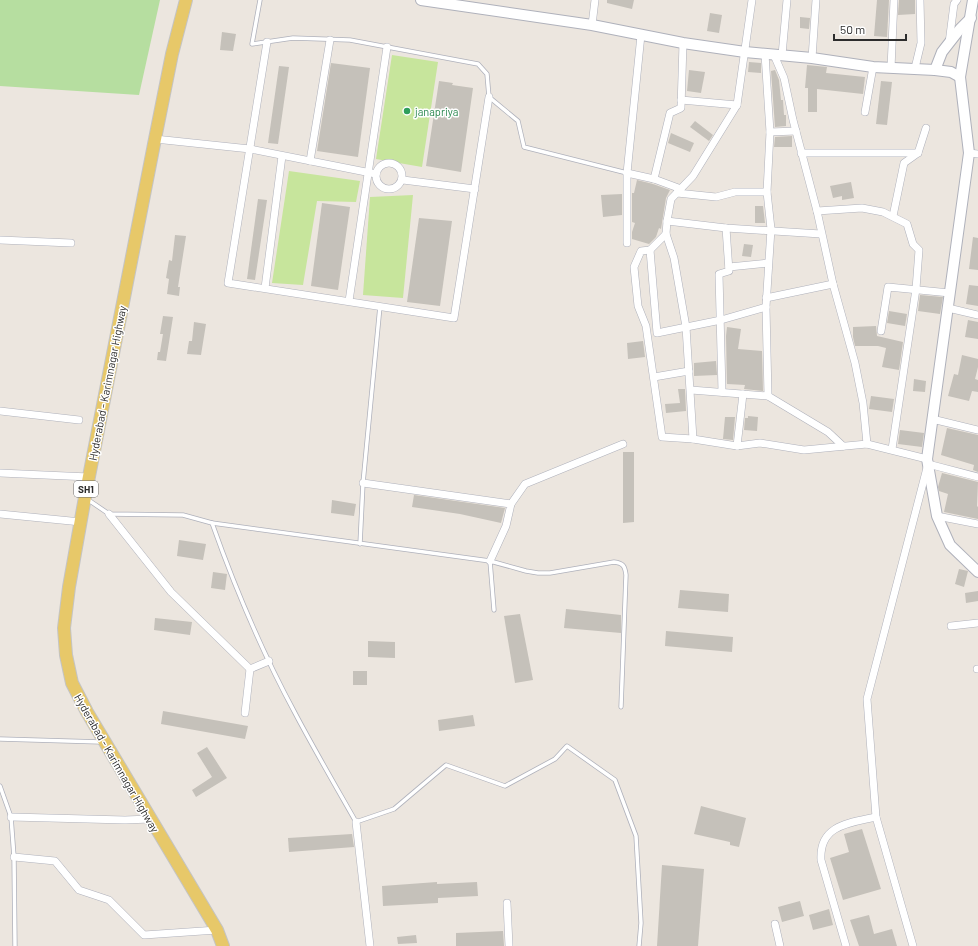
<svg xmlns="http://www.w3.org/2000/svg" width="978" height="946" font-family="Barlow,sans-serif">
  <rect width="100%" height="100%" fill="#ece6df"/>
  <path fill="#b6dea0" d="M0 0H160L139 95 0 86Z"/>
  <g fill="#c7e59c">
    <path d="M392 55 438 62 422 167 376 159Z"/>
    <path d="M289 171 360 181 356 202 317 201 303 285 272 283Z"/>
    <path d="M413 195 403 298 363 295 370 197Z"/>
  </g>
  <g fill="#c5c1ba">
    <path d="M607 0H634L632 9 607 3Z"/>
    <path d="M877 0H889L887 37 874 36Z"/>
    <path d="M899 0H915V14L898 15Z"/>
    <path d="M710 13 722 15 719 33 707 31Z"/>
    <path d="M800 17 810 18 809 29 800 28Z"/>
    <path d="M222 32 236 34 233 51 220 50Z"/>
    <path d="M749 62 761 63V73L748 72Z"/>
    <path d="M331 63 370 68 358 157 317 151Z"/>
    <path d="M807 65 827 67 826 73 865 77 863 94 817 89V112H808V88H805Z"/>
    <path d="M279 66 289 67 278 144 268 143Z"/>
    <path d="M689 70 705 72 701 93 687 91Z"/>
    <path d="M775 70 779 80 781 100H783L784 115H786V126L775 127 771 71Z"/>
    <path d="M439 81 453 83 452 85 473 88 461 172 426 166Z"/>
    <path d="M881 81 892 82 887 125 876 124Z"/>
    <path d="M695 121 713 135 709 141 690 127Z"/>
    <path d="M671 133 694 143 690 152 668 143Z"/>
    <path d="M792 136V147H774L775 137Z"/>
    <path d="M637 180 653 184 670 190 666 198 661 229 659 228 656 237 649 244 632 239V232L635 223 632 222V193H634Z"/>
    <path d="M851 182 854 198 842 200V196L833 198 830 186Z"/>
    <path d="M622 194V215L603 217 601 195Z"/>
    <path d="M258 199 267 200 255 280 247 279Z"/>
    <path d="M322 203 350 207 338 290 311 286Z"/>
    <path d="M755 206H763L765 223H755Z"/>
    <path d="M419 218 452 221 440 306 407 302Z"/>
    <path d="M175 235 186 236 178 287H180L179 296 167 294 169 279 166 278 169 260 172 261Z"/>
    <path d="M973 237 978 238V270L969 269Z"/>
    <path d="M744 244 753 245 751 257 742 256Z"/>
    <path d="M969 285 978 286V306L966 304Z"/>
    <path d="M920 295 943 297 940 314 918 311Z"/>
    <path d="M889 311 907 314 905 326 887 323Z"/>
    <path d="M163 316 173 317 166 361 157 360 158 352H160L163 334H160Z"/>
    <path d="M968 320 978 322V339L965 337Z"/>
    <path d="M194 322 206 324 201 355 187 354 189 341H192Z"/>
    <path d="M876 326 877 336 903 342 899 370 882 367 886 348 878 346H855L853 337V327Z"/>
    <path d="M727 327 741 329 738 349 762 351 763 391 744 389 745 385 727 384 726 336Z"/>
    <path d="M643 341 645 357 628 359 627 343Z"/>
    <path d="M962 355 978 359V367L975 379 978 380V392L972 391 969 401 948 396 954 374 958 375Z"/>
    <path d="M716 361 717 375 694 376V363Z"/>
    <path d="M914 379 926 381 925 392 913 391Z"/>
    <path d="M678 389H685L686 411 666 413 665 404 680 403Z"/>
    <path d="M871 396 894 399 892 412 869 409Z"/>
    <path d="M748 416 758 417 757 431 744 430 745 418H748Z"/>
    <path d="M725 417H735L733 440 723 439Z"/>
    <path d="M947 428 978 435V472L973 470 974 465 941 455Z"/>
    <path d="M900 430 924 433 922 447 898 444Z"/>
    <path d="M623 452H634V522L623 523Z"/>
    <path d="M942 473 978 482 977 506 978 507V519L944 512 948 494 939 491 938 487Z"/>
    <path d="M414 495 505 508 501 523 460 514 412 507Z"/>
    <path d="M332 500 356 504 354 516 331 513Z"/>
    <path d="M179 540 206 544 203 560 177 556Z"/>
    <path d="M959 569 968 571 964 587 955 584Z"/>
    <path d="M213 572 227 574 225 590 211 588Z"/>
    <path d="M680 590 729 594 728 612 678 608Z"/>
    <path d="M978 591V601L966 603 965 593Z"/>
    <path d="M566 609 621 615V633L564 628Z"/>
    <path d="M520 614 533 680 515 683 504 616Z"/>
    <path d="M155 618 192 622 190 635 154 630Z"/>
    <path d="M666 631 733 637 732 652 665 646Z"/>
    <path d="M368 641 395 642V658L368 657Z"/>
    <rect x="353" y="671" width="14" height="14"/>
    <path d="M163 711 248 726 245 739 161 724Z"/>
    <path d="M473 715 475 726 439 731 438 720Z"/>
    <path d="M207 747 227 778 196 797 192 790 212 777 197 753Z"/>
    <path d="M701 806 746 818 739 847 730 845V842L694 834Z"/>
    <path d="M862 829 881 889 843 900 830 858 849 852 844 834Z"/>
    <path d="M352 834 354 847 289 852 288 838Z"/>
    <path d="M662 865 704 869 698 946H657Z"/>
    <path d="M437 882V884L477 882 478 896 438 898V903L383 906 382 886Z"/>
    <path d="M800 901 804 916 782 922 778 907Z"/>
    <path d="M829 909 833 925 813 930 809 915Z"/>
    <path d="M869 915 874 934 892 929 897 946H859L850 920Z"/>
    <path d="M503 931 504 946H456V933Z"/>
    <path d="M416 935 417 943 398 944 397 937Z"/>
  </g>
  <g fill="none" stroke-linecap="round" stroke-linejoin="round">
    <defs>
      <g id="lane">
        <path d="M260 0 252 44 293 38 350 40 478 64 487 74 489 97 518 121 524 147 627 173"/>
        <path d="M87 499 109 514 183 515 212 523C235 588 262 652 295 713 314 749 335 785 356 822L394 809 446 765 505 786 555 759 567 746 615 780 636 836 641 923 639 946"/>
        <path d="M212 523 490 561 494 610"/>
        <path d="M360 544 363 483 380 306"/>
        <path d="M490 561 526 571 538 573H550L614 562C623 563 625 566 626 575L621 707"/>
        <path d="M0 739 101 742"/>
        <path d="M0 786 11 817 14 857 15 946"/>
      </g>
      <g id="street">
        <path d="M592 25 595 0"/>
        <path d="M267 42 228 283 454 318 489 97"/>
        <path d="M949 43 954 4 957 0"/>
        <path d="M774 55 784 78 793 120 817 211 833 284 855 363 863 403 867 444"/>
        <path d="M782 55 787 0"/>
        <path d="M812 58 816 0"/>
        <path d="M891 68 894 0"/>
        <path d="M915 68 921 43 920 0"/>
        <path d="M681 100 737 105"/>
        <path d="M865 112 873 67"/>
        <path d="M770 132 796 131"/>
        <path d="M155 139 250 149 376 174"/>
        <path d="M801 153H918"/>
        <path d="M969 153 978 154"/>
        <path d="M310 161 330 40"/>
        <circle cx="389" cy="176" r="13"/>
        <path d="M627 173 654 179 681 189"/>
        <path d="M654 179 670 113 681 108 683 43"/>
        <path d="M403 180 475 189"/>
        <path d="M677 193 716 197 735 192H767"/>
        <path d="M817 211 862 208 883 212 907 224 913 244 919 250 916 289 892 449"/>
        <path d="M893 216 904 163 918 153 926 128"/>
        <path d="M667 221 726 228 821 234"/>
        <path d="M666 234 650 250 641 251 634 267 638 306 646 326 662 437 693 439 737 446 760 443 804 450 867 444 927 459"/>
        <path d="M0 240 71 243"/>
        <path d="M627 243V173L641 35"/>
        <path d="M650 250 657 333 721 320 766 307"/>
        <path d="M729 267 768 263"/>
        <path d="M265 288 282 156"/>
        <path d="M766 298 833 284"/>
        <path d="M349 301 387 47"/>
        <path d="M948 308 978 315"/>
        <path d="M881 331 888 287 950 293"/>
        <path d="M654 377 689 371"/>
        <path d="M691 390 768 396 766 307 771 229 767 192 770 132 765 54"/>
        <path d="M722 392 719 274 729 271 726 228"/>
        <path d="M768 396 828 432 843 446"/>
        <path d="M0 411 79 420"/>
        <path d="M932 419 978 430"/>
        <path d="M693 439 686 327 674 258 666 234 667 221 671 199 693 176 737 105 752 0"/>
        <path d="M737 446 743 394"/>
        <path d="M0 473 89 477"/>
        <path d="M363 483 511 504 506 526 490 561"/>
        <path d="M511 504 525 484 623 444"/>
        <path d="M0 514 81 522"/>
        <path d="M109 514 171 592 250 669"/>
        <path d="M937 516 978 524"/>
        <path d="M951 626 978 623"/>
        <path d="M977 669H978"/>
        <path d="M245 713 250 669 269 661"/>
        <path d="M11 817 125 820 150 819"/>
        <path d="M356 822 370 946"/>
        <path d="M14 857 55 861 79 890 109 900 144 935 217 930"/>
        <path d="M507 903 509 946"/>
        <path d="M775 924 780 946"/>
        <path d="M846 946 821 860C819 825 849 823 876 817"/>
        <path d="M913 946 876 817 867 699 928 464 978 477"/>
      </g>
      <g id="secondary">
        <path d="M421 0 592 25 683 43 745 52 812 58 873 67 935 70 951 72 960 77"/>
        <path d="M973 0 960 77 969 153 927 459 937 516 950 545 978 572"/>
        <path d="M935 70 942 52 960 29 971 18"/>
      </g>
      <path id="primary" d="M186 0 172 54 155 139 85 497 69 587 64 628 66 655 72 683 87 712 217 930 223 946"/>
    </defs>
    <use href="#lane" stroke="#afb1bb" stroke-width="5"/>
    <use href="#street" stroke="#afb1bb" stroke-width="8"/>
    <use href="#secondary" stroke="#afb1bb" stroke-width="12"/>
    <use href="#primary" stroke="#c4c4c4" stroke-width="14"/>
    <use href="#lane" stroke="#fff" stroke-width="3.5"/>
    <use href="#street" stroke="#fff" stroke-width="7"/>
    <use href="#secondary" stroke="#fff" stroke-width="10"/>
    <use href="#primary" stroke="#e7c869" stroke-width="12"/>
  </g>
  <circle fill="#2e9e5b" stroke="#fff" stroke-width="1.5" cx="407" cy="111" r="4"/>
  <g text-anchor="middle" dominant-baseline="central" stroke-width="3" stroke-linejoin="round" paint-order="stroke">
    <rect fill="#fff" stroke="#6b6b6b" stroke-width="1" x="74" y="481" width="24" height="16" rx="3"/>
    <g font-size="10" font-weight="bold" fill="#2c2c2c">
      <text x="86" y="489">SH1</text>
    </g>
    <g font-size="11" fill="#27864d" stroke="#fff" text-anchor="start">
      <text x="415" y="111">janapriya</text>
    </g>
    <g font-size="11" fill="#2c2c2c" stroke="#fff">
      <text transform="translate(107 383) rotate(-79)">Hyderabad - Karimnagar Highway</text>
      <text transform="translate(117 763) rotate(60)">Hyderabad - Karimnagar Highway</text>
    </g>
  </g>
  <path d="M834 34v6h72v-6" fill="none" stroke="#2c2c2c" stroke-width="2"/>
  <text x="840" y="34" font-size="12" fill="#2c2c2c" stroke="#ffffff" stroke-width="3" paint-order="stroke">50 m</text>
</svg>
